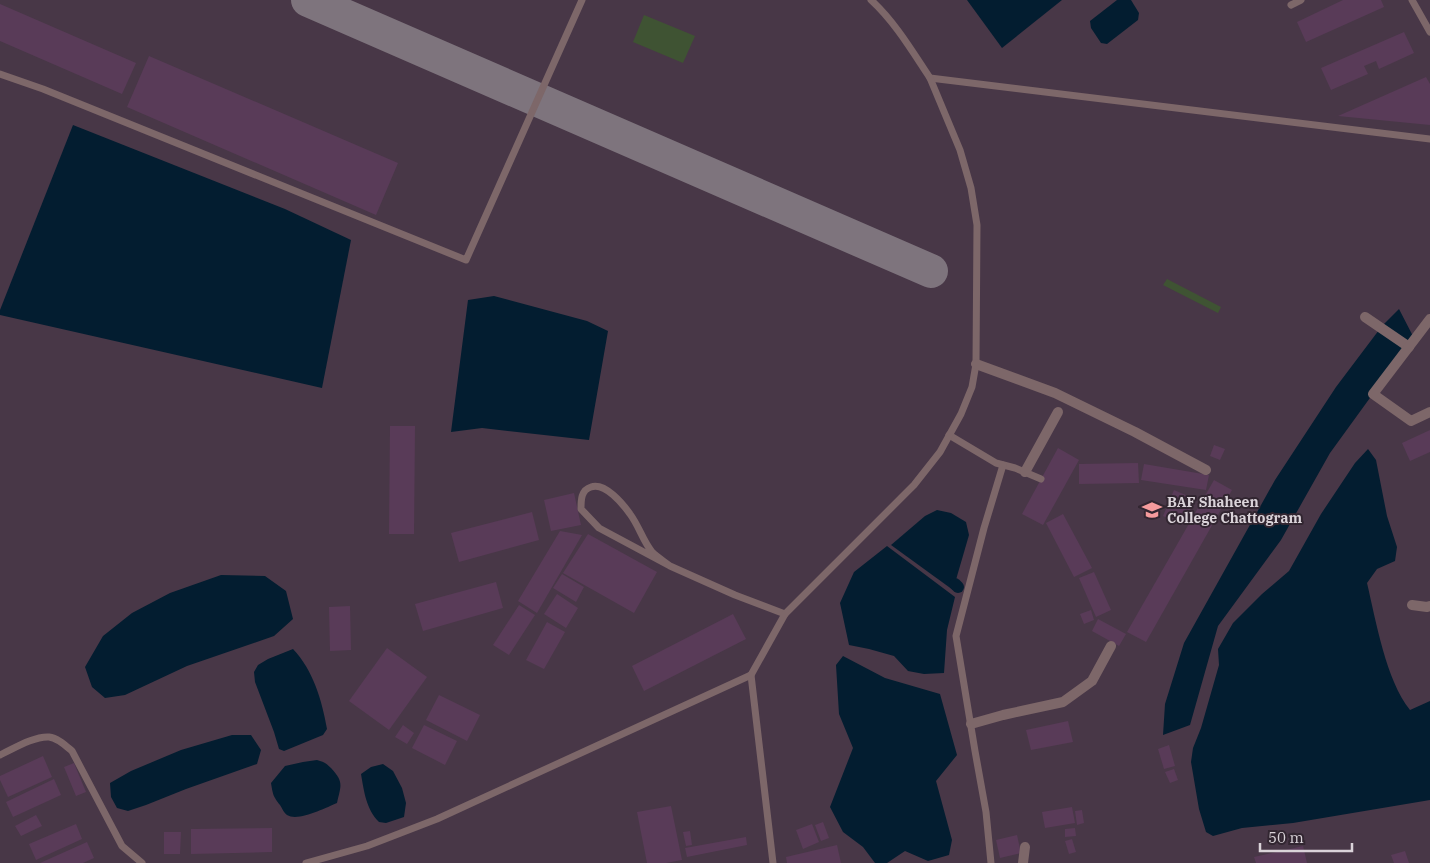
<svg xmlns="http://www.w3.org/2000/svg" width="1430" height="863" font-family="'IBM Plex Serif',serif">
  <rect width="100%" height="100%" fill="#3c303b"/>
  <rect fill="#483747" x="0" y="0" width="1430" height="863"/>
  <g fill="#3f5333">
    <path d="M644 15 695 36 683 63 633 42Z"/>
    <path d="M1167 279 1221 307 1218 313 1163 285Z"/>
  </g>
  <g fill="#031d30">
    <path d="M967 0H1062L1002 48Z"/>
    <path d="M1117 0H1131L1139 13 1138 20 1107 44 1101 43 1091 28 1090 21Z"/>
    <path d="M73 125 285 209 351 240 322 388 0 315V310Z"/>
    <path d="M494 296 587 321 608 331 589 440 482 428 451 432 468 300Z"/>
    <path d="M1399 309 1416 342 1396 362 1330 453 1281 540 1218 626 1190 725 1163 735 1165 704 1184 643 1275 480 1336 387 1382 326Z"/>
    <path d="M1368 449 1376 460 1387 516 1397 547 1395 561 1377 569 1367 583C1376 621 1386 680 1410 710L1430 701V800L1293 823 1242 828 1213 836 1206 832 1199 809 1191 762 1193 748 1201 728 1219 665 1218 649 1233 623 1262 594 1289 571 1321 514 1355 463Z"/>
    <path d="M937 510 951 513 966 522 969 535 953 590 891 545 925 516Z"/>
    <path d="M887 546 955 597 947 630 944 673 924 674 908 671 894 656 869 649 849 645 840 603 854 572Z"/>
    <path d="M221 575 265 576 286 591 293 619 274 636 187 666 125 695 105 698 92 687 85 667 103 636 132 613 170 593Z"/>
    <path d="M293 649C313 670 322 700 327 729L323 735 284 751 279 749 274 732 255 682 254 672 258 665 268 659Z"/>
    <path d="M843 656 885 678 940 694 957 755 936 781 952 840 949 855 928 861 905 851 887 863H875L863 847 843 832 830 807 853 748 839 714 836 665Z"/>
    <path d="M232 735H251L261 750 257 764 186 789 146 805 128 811 117 808 111 797 110 783 131 771 181 750Z"/>
    <path d="M317 760C324 762 326 763 331 768 344 782 341 785 337 803 325 808 298 822 287 815 284 813 282 808 280 805 273 796 273 795 271 783L285 766 303 762Z"/>
    <path d="M383 764 393 771 402 788 406 803 404 817 386 823 379 822C366 809 364 791 361 774L371 767Z"/>
  </g>
  <g fill="none" stroke-linecap="round" stroke-linejoin="round">
    <path stroke="#031d30" stroke-width="12" d="M955 584 958 587"/>
    <path stroke="#7e747d" stroke-width="34" d="M308 0 931 271"/>
  </g>
  <g fill="#593b58">
    <path d="M1343 0H1381L1384 7 1306 42 1297 22Z"/>
    <path d="M0 4 136 63 122 94 0 41Z"/>
    <path d="M1404 32 1414 53 1379 69 1376 61 1364 66 1368 74 1331 90 1321 68Z"/>
    <path d="M149 56 398 163 376 215 127 107Z"/>
    <path d="M1426 77 1430 84V125L1338 116Z"/>
    <path d="M390 426H415L414 534H389Z"/>
    <path d="M1430 430V452L1410 461 1402 443Z"/>
    <path d="M1214 445 1225 449 1220 460 1210 456Z"/>
    <path d="M1058 448 1079 460 1043 525 1022 514Z"/>
    <path d="M1138 463 1139 483 1079 484V464Z"/>
    <path d="M1144 464 1209 475 1206 490 1141 480Z"/>
    <path d="M1214 480 1232 490 1146 642 1127 632Z"/>
    <path d="M1174 490 1195 499 1183 525 1163 516Z"/>
    <path d="M574 493 581 525 551 531 544 500Z"/>
    <path d="M532 512 539 540 459 562 451 533Z"/>
    <path d="M1063 514 1092 568 1074 577 1046 523Z"/>
    <path d="M560 531 582 535 537 613 518 601Z"/>
    <path d="M588 534 657 572 634 613 563 573Z"/>
    <path d="M1094 572 1111 610 1096 617 1079 578Z"/>
    <path d="M562 574 584 587 576 602 553 588Z"/>
    <path d="M496 582 503 608 423 631 415 604Z"/>
    <path d="M557 594 578 608 566 628 544 614Z"/>
    <path d="M519 605 535 615 509 655 493 645Z"/>
    <path d="M350 606 351 650 330 651 329 607Z"/>
    <path d="M1091 610 1094 620 1084 624 1080 614Z"/>
    <path d="M733 614 746 639 644 691 632 666Z"/>
    <path d="M1098 619 1126 634 1119 646 1092 631Z"/>
    <path d="M547 622 565 632 544 669 526 660Z"/>
    <path d="M387 648 427 677 389 730 349 701Z"/>
    <path d="M439 695 480 715 467 741 426 720Z"/>
    <path d="M1068 721 1073 742 1031 750 1026 730Z"/>
    <path d="M403 725 414 733 407 744 395 737Z"/>
    <path d="M424 725 457 741 445 765 412 748Z"/>
    <path d="M1169 745 1175 766 1164 769 1158 749Z"/>
    <path d="M43 756 52 777 8 797 0 780V776Z"/>
    <path d="M74 763 86 792 76 796 64 767Z"/>
    <path d="M1174 769 1178 780 1170 783 1165 772Z"/>
    <path d="M54 779 61 795 13 817 6 802Z"/>
    <path d="M671 806 682 860 666 863H647L637 812Z"/>
    <path d="M1072 807 1075 823 1045 828 1042 812Z"/>
    <path d="M1082 810 1084 823 1077 825 1075 811Z"/>
    <path d="M36 815 42 826 21 836 15 826Z"/>
    <path d="M823 822 829 838 821 841 815 825Z"/>
    <path d="M76 824 82 839 36 860 29 844Z"/>
    <path d="M812 824 819 842 803 849 796 830Z"/>
    <path d="M272 828V852L191 854V829Z"/>
    <path d="M1075 828 1076 836 1065 837V829Z"/>
    <path d="M690 831 692 845 686 846 683 832Z"/>
    <path d="M164 832H181L180 854H164Z"/>
    <path d="M1017 835 1021 853 1000 858 996 840Z"/>
    <path d="M746 837 747 845 687 857 685 848Z"/>
    <path d="M1072 839 1076 852 1069 854 1065 841Z"/>
    <path d="M87 842 94 858 83 863H40Z"/>
    <path d="M837 845 841 863H787L786 857Z"/>
    <path d="M1303 846 1307 863H1256L1254 857Z"/>
    <path d="M1405 851 1409 863H1394L1391 855Z"/>
  </g>
  <g fill="none" stroke-linecap="round" stroke-linejoin="round">
    <g stroke="#7d6769" stroke-width="7">
      <path d="M871 0C895 22 912 51 930 78L1430 139"/>
      <path d="M1412 0 1430 32"/>
      <path d="M1291 5 1301 0"/>
      <path d="M0 74 43 89 466 260 582 0"/>
      <path d="M949 435 996 463 1015 468 1041 479"/>
      <path d="M670 566C665 562 657 557 652 552 643 541 639 526 630 514 623 504 605 482 591 487 581 490 581 500 581 509L599 528 670 566 735 595 785 614"/>
      <path d="M751 675 773 863"/>
      <path d="M0 755C13 749 34 736 49 737 58 738 66 746 72 751L122 846 142 863"/>
      <path d="M306 863 367 846 437 819 751 675 785 614 914 485 940 452 961 414 972 387 976 364 977 225 971 188 960 150 930 78"/>
      <path d="M991 863 986 812 975 751 956 636 984 528 1003 465"/>
    </g>
    <g stroke="#7d6769" stroke-width="10">
      <path d="M1365 317 1409 347"/>
      <path d="M1430 319 1373 394 1411 421 1430 412"/>
      <path d="M976 364 1055 393 1135 432 1206 470"/>
      <path d="M1025 472 1058 412"/>
      <path d="M1412 605 1427 607 1430 606"/>
      <path d="M971 724 1003 715 1063 702 1092 681 1111 646"/>
      <path d="M1023 863 1025 847"/>
    </g>
  </g>
  <defs>
    <symbol id="school-bare" viewBox="-9 -9 18 18"><path d="M0-5L7-2L0 1L-7-2ZM-4 1L0 2.5L4 1V4Q0 6-4 4Z" fill="#f59b9d" stroke="#322631" stroke-width="2.5" paint-order="stroke"/></symbol>
  </defs>
  <g fill-rule="evenodd">
    <use href="#school-bare" x="1138" y="496" width="28" height="28"/>
  </g>
  <g text-anchor="middle" dominant-baseline="central" stroke-width="4" stroke-linejoin="round" paint-order="stroke">
    <g font-size="14" font-weight="bold" fill="#dad3d9" stroke="#322631" text-anchor="start">
      <text x="1167" y="502">BAF Shaheen<tspan x="1167" dy="16">College Chattogram</tspan></text>
    </g>
  </g>
  <path d="M1260 843v8h92v-8" fill="none" stroke="#dad3d9" stroke-width="2.5"/>
  <text x="1268" y="843" font-size="15" fill="#dad3d9" stroke="#322631" stroke-width="4" paint-order="stroke">50 m</text>
</svg>
